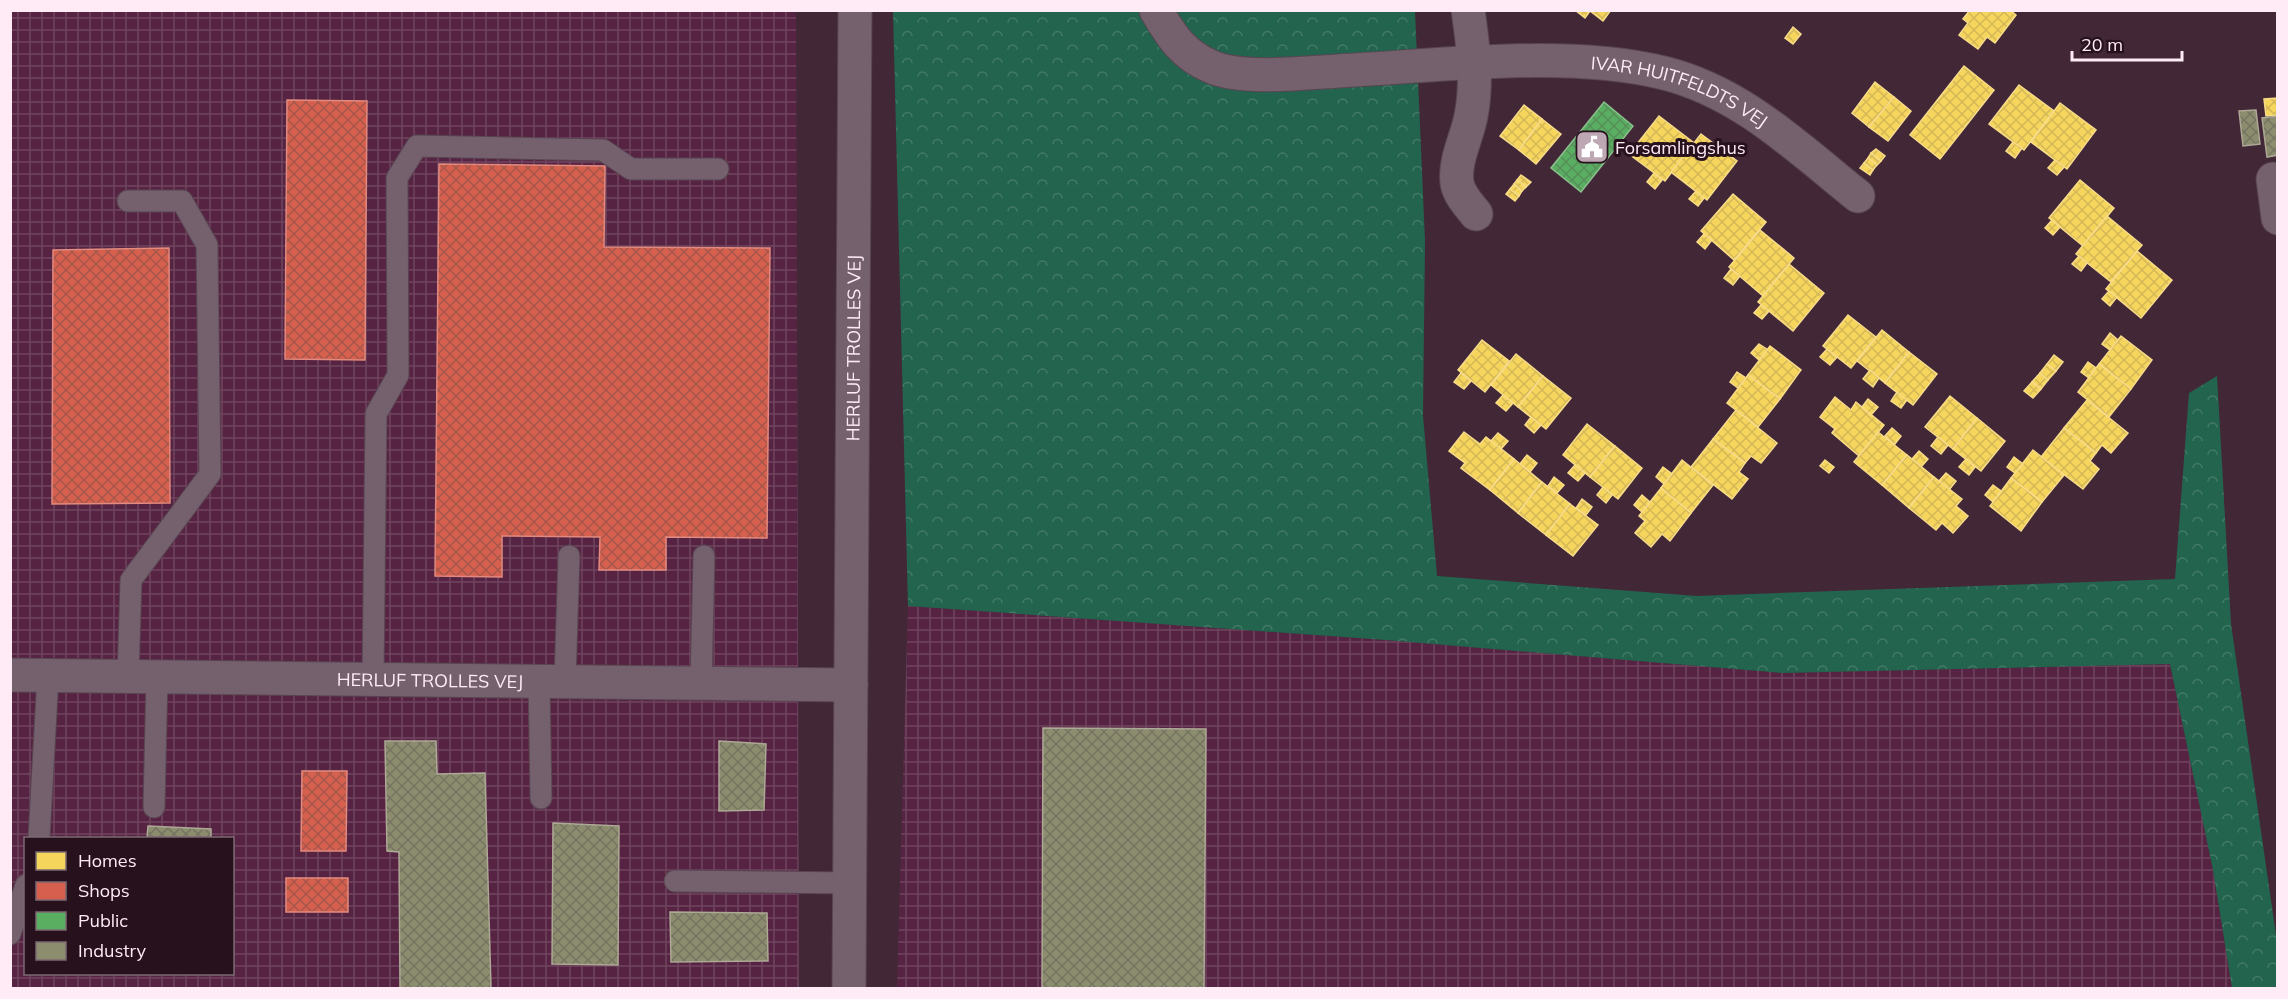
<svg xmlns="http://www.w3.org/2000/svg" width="2288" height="999" font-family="Mulish,sans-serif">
  <defs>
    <pattern id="industrial-grid" width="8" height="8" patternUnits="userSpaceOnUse" patternTransform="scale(1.5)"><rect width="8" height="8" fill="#562442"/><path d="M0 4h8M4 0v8" fill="none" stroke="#6f445e"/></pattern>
    <pattern id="forest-crowns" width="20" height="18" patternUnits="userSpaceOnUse" patternTransform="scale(1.5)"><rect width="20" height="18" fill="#22644d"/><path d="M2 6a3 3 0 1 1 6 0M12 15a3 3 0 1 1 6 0" fill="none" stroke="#437a67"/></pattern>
    <pattern id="homes-cross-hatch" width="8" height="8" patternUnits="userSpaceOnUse" patternTransform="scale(1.5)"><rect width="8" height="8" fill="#f6d55c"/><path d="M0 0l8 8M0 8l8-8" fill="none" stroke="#d4b858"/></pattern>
    <pattern id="shops-cross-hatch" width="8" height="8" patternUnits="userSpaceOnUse" patternTransform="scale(1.5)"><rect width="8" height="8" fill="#d6604d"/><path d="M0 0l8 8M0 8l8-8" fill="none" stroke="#a6574c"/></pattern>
    <pattern id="public-cross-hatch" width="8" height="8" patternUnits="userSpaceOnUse" patternTransform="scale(1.5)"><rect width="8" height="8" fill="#5aae61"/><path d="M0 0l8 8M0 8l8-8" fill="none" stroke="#568f5a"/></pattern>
    <pattern id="industry-cross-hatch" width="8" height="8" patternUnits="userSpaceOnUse" patternTransform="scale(1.5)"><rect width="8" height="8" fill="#8c8c6e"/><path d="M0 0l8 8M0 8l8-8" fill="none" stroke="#767461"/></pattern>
  </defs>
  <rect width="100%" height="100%" fill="#422837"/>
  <g fill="url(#industrial-grid)" fill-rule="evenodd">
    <path d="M10 11H796L799 988H11ZM26 838H232V974H26Z"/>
    <path d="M908 606 1386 640 1782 673 2170 664 2213 870 2232 988H897Z"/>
  </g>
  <path fill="url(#forest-crowns)" d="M893 11H1415L1425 241 1423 416 1437 576 1697 596 2175 579 2189 393 2217 376 2231 624 2277 942V988H2232L2213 870 2170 664 1782 673 1386 640 908 606Z"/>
  <g fill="url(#homes-cross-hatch)" stroke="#f8dc8a" stroke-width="1.5">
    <path d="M1575 10H1611L1603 21 1590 11 1585 18Z"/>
    <path d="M1970 10H2010L2016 15 1995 43 1987 37 1978 49 1959 35 1968 23 1963 19Z"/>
    <path d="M1793 27 1801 34 1793 44 1785 38Z"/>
    <path d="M1964 66 1994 90 1940 159 1910 135Z"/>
    <path d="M1875 82 1894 97 1869 127 1852 113Z"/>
    <path d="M2019 85 2054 111 2024 150 1989 124Z"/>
    <path d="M1894 97 1911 111 1888 141 1869 127Z"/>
    <path d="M2278 98V115L2266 116 2264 99Z"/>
    <path d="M2060 103 2096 130 2067 169 2031 142Z"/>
    <path d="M1524 105 1542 119 1519 150 1500 136Z"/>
    <path d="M1659 116 1694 143 1665 181 1629 154Z"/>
    <path d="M1542 119 1561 134 1536 164 1519 150Z"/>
    <path d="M1701 134 1737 161 1707 200 1671 172Z"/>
    <path d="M2013 142 2022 148 2015 158 2006 151Z"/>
    <path d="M1876 149 1885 156 1881 161 1871 153Z"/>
    <path d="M1871 153 1881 161 1877 165 1868 158Z"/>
    <path d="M1868 158 1877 165 1873 170 1864 163Z"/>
    <path d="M2055 160 2064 167 2057 175 2048 168Z"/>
    <path d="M1864 163 1873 170 1870 175 1860 168Z"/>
    <path d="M1654 173 1662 180 1655 189 1647 182Z"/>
    <path d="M1521 175 1531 182 1526 187 1517 180Z"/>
    <path d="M1517 180 1526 187 1522 191 1514 184Z"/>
    <path d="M2080 180 2114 208 2083 246 2049 218Z"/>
    <path d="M1514 184 1522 191 1519 196 1510 189Z"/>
    <path d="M1510 189 1519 196 1515 201 1506 194Z"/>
    <path d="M1696 191 1704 198 1698 206 1689 199Z"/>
    <path d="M1733 194 1766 222 1734 260 1701 231Z"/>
    <path d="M2107 216 2142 245 2111 282 2076 254Z"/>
    <path d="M2052 220 2060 227 2053 235 2045 228Z"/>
    <path d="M1760 230 1794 258 1763 296 1729 267Z"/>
    <path d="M1704 234 1712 240 1705 249 1697 242Z"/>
    <path d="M2137 251 2172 280 2141 318 2106 289Z"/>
    <path d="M2079 256 2087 263 2081 271 2072 264Z"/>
    <path d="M1789 264 1824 293 1793 331 1758 302Z"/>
    <path d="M1731 269 1740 276 1733 285 1724 278Z"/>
    <path d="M2109 291 2117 297 2110 306 2102 299Z"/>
    <path d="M1761 305 1769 311 1762 319 1754 313Z"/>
    <path d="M1848 315 1876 337 1851 368 1823 346Z"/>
    <path d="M1882 330 1909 352 1885 383 1857 361Z"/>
    <path d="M2110 333 2118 340 2110 350 2102 344Z"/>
    <path d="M2121 336 2152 360 2131 389 2099 364Z"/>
    <path d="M1482 340 1509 361 1485 392 1458 370Z"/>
    <path d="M1759 344 1768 350 1759 360 1751 353Z"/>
    <path d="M1770 346 1801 370 1780 399 1748 375Z"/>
    <path d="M1827 349 1837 357 1830 365 1820 357Z"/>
    <path d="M1909 352 1937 374 1913 405 1885 383Z"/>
    <path d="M1516 354 1543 376 1518 407 1491 385Z"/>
    <path d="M2054 355 2063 362 2056 371 2047 364Z"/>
    <path d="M2088 362 2096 368 2089 378 2081 372Z"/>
    <path d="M2047 364 2056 371 2048 380 2040 373Z"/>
    <path d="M2099 364 2131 389 2109 417 2078 392Z"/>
    <path d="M1870 370 1879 378 1873 387 1863 379Z"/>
    <path d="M1737 372 1746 378 1738 388 1730 382Z"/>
    <path d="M1461 373 1471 381 1464 389 1454 382Z"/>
    <path d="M2040 373 2048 380 2041 389 2032 382Z"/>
    <path d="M1748 375 1780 399 1758 427 1727 403Z"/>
    <path d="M1543 376 1571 398 1546 429 1518 407Z"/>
    <path d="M2032 382 2041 389 2033 398 2024 391Z"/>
    <path d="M1897 392 1907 400 1901 408 1891 401Z"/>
    <path d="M1503 395 1513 403 1506 411 1496 403Z"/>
    <path d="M1950 396 1977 418 1953 449 1925 427Z"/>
    <path d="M1835 397 1851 410 1856 402 1884 425 1859 456 1832 433 1835 429 1820 417Z"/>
    <path d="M1868 399 1878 407 1871 415 1862 407Z"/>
    <path d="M2087 400 2128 433 2111 453 2102 445 2096 453 2064 428Z"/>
    <path d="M1736 410 1777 443 1761 463 1751 456 1745 463 1713 439Z"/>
    <path d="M1531 417 1541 425 1534 433 1525 425Z"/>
    <path d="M1977 418 2005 441 1981 471 1953 449Z"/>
    <path d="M1587 424 1615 446 1590 477 1563 455Z"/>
    <path d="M1892 428 1901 436 1894 445 1885 436Z"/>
    <path d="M2064 428 2096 453 2090 461 2099 469 2083 489 2041 457Z"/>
    <path d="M1464 432 1480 444 1486 437 1514 459 1490 490 1461 468 1465 463 1449 451Z"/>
    <path d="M1878 432 1907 455 1882 485 1854 462Z"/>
    <path d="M1498 433 1508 441 1501 449 1491 441Z"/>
    <path d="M1938 437 1948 445 1941 454 1931 446Z"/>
    <path d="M1713 439 1745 463 1739 472 1748 479 1732 499 1691 467Z"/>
    <path d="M1615 446 1642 468 1618 499 1590 477Z"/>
    <path d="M2033 450 2064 475 2042 502 2011 478Z"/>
    <path d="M1919 451 1928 459 1921 467 1912 459Z"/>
    <path d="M1527 455 1537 463 1530 472 1520 464Z"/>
    <path d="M1907 455 1934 477 1909 508 1882 485Z"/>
    <path d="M2014 457 2023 464 2015 473 2007 467Z"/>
    <path d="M1514 459 1542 482 1518 513 1490 490Z"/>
    <path d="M1966 459 1975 467 1969 475 1959 467Z"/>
    <path d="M1682 460 1713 485 1691 513 1661 488Z"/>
    <path d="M1825 460 1834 467 1829 473 1820 466Z"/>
    <path d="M1575 465 1585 473 1578 481 1568 473Z"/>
    <path d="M1663 467 1672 474 1664 484 1656 477Z"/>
    <path d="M1946 473 1956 481 1949 490 1939 481Z"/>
    <path d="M1554 477 1564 485 1557 493 1548 486Z"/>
    <path d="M1934 477 1962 499 1956 506 1968 516 1953 533 1942 523 1936 530 1909 508Z"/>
    <path d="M2011 478 2042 502 2021 531 1990 506Z"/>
    <path d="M1542 482 1570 504 1546 535 1518 513Z"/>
    <path d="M1993 485 2001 491 1993 502 1985 495Z"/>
    <path d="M1603 487 1612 495 1606 503 1597 495Z"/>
    <path d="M1661 488 1691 513 1670 541 1662 534 1651 547 1635 533 1645 521 1639 516Z"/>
    <path d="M1642 495 1650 502 1642 512 1634 505Z"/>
    <path d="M1582 499 1592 507 1586 515 1576 508Z"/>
    <path d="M1570 504 1598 525 1573 556 1546 535Z"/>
  </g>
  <g fill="url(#shops-cross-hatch)" stroke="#e28a7f" stroke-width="1.5">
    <path d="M287 100 367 101 365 360 285 359Z"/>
    <path d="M439 164 605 166 604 247 770 248 767 538 666 537V570H599L600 537 502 536V577L435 576Z"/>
    <path d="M169 248 170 503 52 504 53 250Z"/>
    <path d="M302 771H347L346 851H301Z"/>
    <rect x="286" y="878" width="62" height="34"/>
  </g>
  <path fill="url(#public-cross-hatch)" stroke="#8bc08d" stroke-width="1.5" d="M1604 102 1633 126 1581 192 1551 168Z"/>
  <g fill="url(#industry-cross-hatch)" stroke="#aea896" stroke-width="1.5">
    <path d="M2256 110 2260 144 2243 146 2239 111Z"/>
    <path d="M2278 116V155L2267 157 2262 118Z"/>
    <path d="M1043 728 1206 729 1204 988H1042Z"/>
    <path d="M385 741H436L437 774 485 773 491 988H400L399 852 387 851Z"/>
    <path d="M719 741 766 744 764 810 719 811Z"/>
    <path d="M553 823 619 826 618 965 552 964Z"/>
    <path d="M148 826 211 829V838H147Z"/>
    <path d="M670 912 767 913 768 961 671 962Z"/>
  </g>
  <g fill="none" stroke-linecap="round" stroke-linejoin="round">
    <defs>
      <g id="lane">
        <path d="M128 201H182L207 245 210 474 131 580 128 677"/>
        <path d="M373 679 376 414 398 375 397 178 417 146 603 150 631 169H718"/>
        <path d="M539 681 541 798"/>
        <path d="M565 681 569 556"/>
        <path d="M701 683 704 556"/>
        <path d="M154 807 157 677"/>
        <path d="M39 838 48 676"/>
        <path d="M675 881 850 883"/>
        <path d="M10 934 26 885"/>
      </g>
      <g id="street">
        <path id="s1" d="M1156 10C1171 36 1183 55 1212 67 1242 80 1305 73 1338 71 1439 66 1567 49 1664 73 1741 92 1798 148 1858 196"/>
        <path d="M1468 10C1473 45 1478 81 1471 116 1467 138 1454 160 1457 183 1459 195 1469 205 1476 214"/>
        <path d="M2273 179 2278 218"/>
        <path id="s2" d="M10 675 851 685"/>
        <path id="s3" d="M849 988 855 10"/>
      </g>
    </defs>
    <use href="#lane" stroke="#594551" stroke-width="23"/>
    <use href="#street" stroke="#594551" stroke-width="35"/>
    <use href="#lane" stroke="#75606d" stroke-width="21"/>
    <use href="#street" stroke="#75606d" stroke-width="33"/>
  </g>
  <defs>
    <symbol id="civic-square" viewBox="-11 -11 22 22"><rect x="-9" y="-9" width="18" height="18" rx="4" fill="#bca7b2" stroke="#26111d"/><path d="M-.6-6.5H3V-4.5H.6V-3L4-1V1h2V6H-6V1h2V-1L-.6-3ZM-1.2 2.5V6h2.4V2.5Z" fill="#fff"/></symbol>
  </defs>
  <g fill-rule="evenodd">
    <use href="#civic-square" x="1573" y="128" width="38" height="38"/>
  </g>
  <g text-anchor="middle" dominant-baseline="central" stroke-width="6" stroke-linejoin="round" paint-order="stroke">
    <g font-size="18" fill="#feebf5" stroke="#26111d">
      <text stroke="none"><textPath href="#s1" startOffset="556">IVAR HUITFELDTS VEJ</textPath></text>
      <text stroke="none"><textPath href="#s3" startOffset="640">HERLUF TROLLES VEJ</textPath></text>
      <text stroke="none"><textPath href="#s2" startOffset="420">HERLUF TROLLES VEJ</textPath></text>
    </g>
    <g font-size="18" fill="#feebf5" stroke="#26111d" text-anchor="start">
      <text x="1615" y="147">Forsamlingshus</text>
    </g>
  </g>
  <rect width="2288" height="999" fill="none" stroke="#feebf5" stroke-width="24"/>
  <rect x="24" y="837" width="210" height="138" fill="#26111d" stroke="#7c6873" stroke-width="1.5"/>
  <rect x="36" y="852" width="30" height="18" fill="#f6d55c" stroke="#7c6873" stroke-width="1.5"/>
  <text x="78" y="867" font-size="18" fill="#feebf5">Homes</text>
  <rect x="36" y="882" width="30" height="18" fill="#d6604d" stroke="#7c6873" stroke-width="1.5"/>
  <text x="78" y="897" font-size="18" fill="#feebf5">Shops</text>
  <rect x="36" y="912" width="30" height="18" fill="#5aae61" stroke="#7c6873" stroke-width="1.5"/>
  <text x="78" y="927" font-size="18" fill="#feebf5">Public</text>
  <rect x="36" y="942" width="30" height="18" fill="#8c8c6e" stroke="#7c6873" stroke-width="1.5"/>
  <text x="78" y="957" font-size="18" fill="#feebf5">Industry</text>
  <path d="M2072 51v9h110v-9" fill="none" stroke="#feebf5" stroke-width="3"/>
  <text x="2081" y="51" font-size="18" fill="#feebf5" stroke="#26111d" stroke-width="4.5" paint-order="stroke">20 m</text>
</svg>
